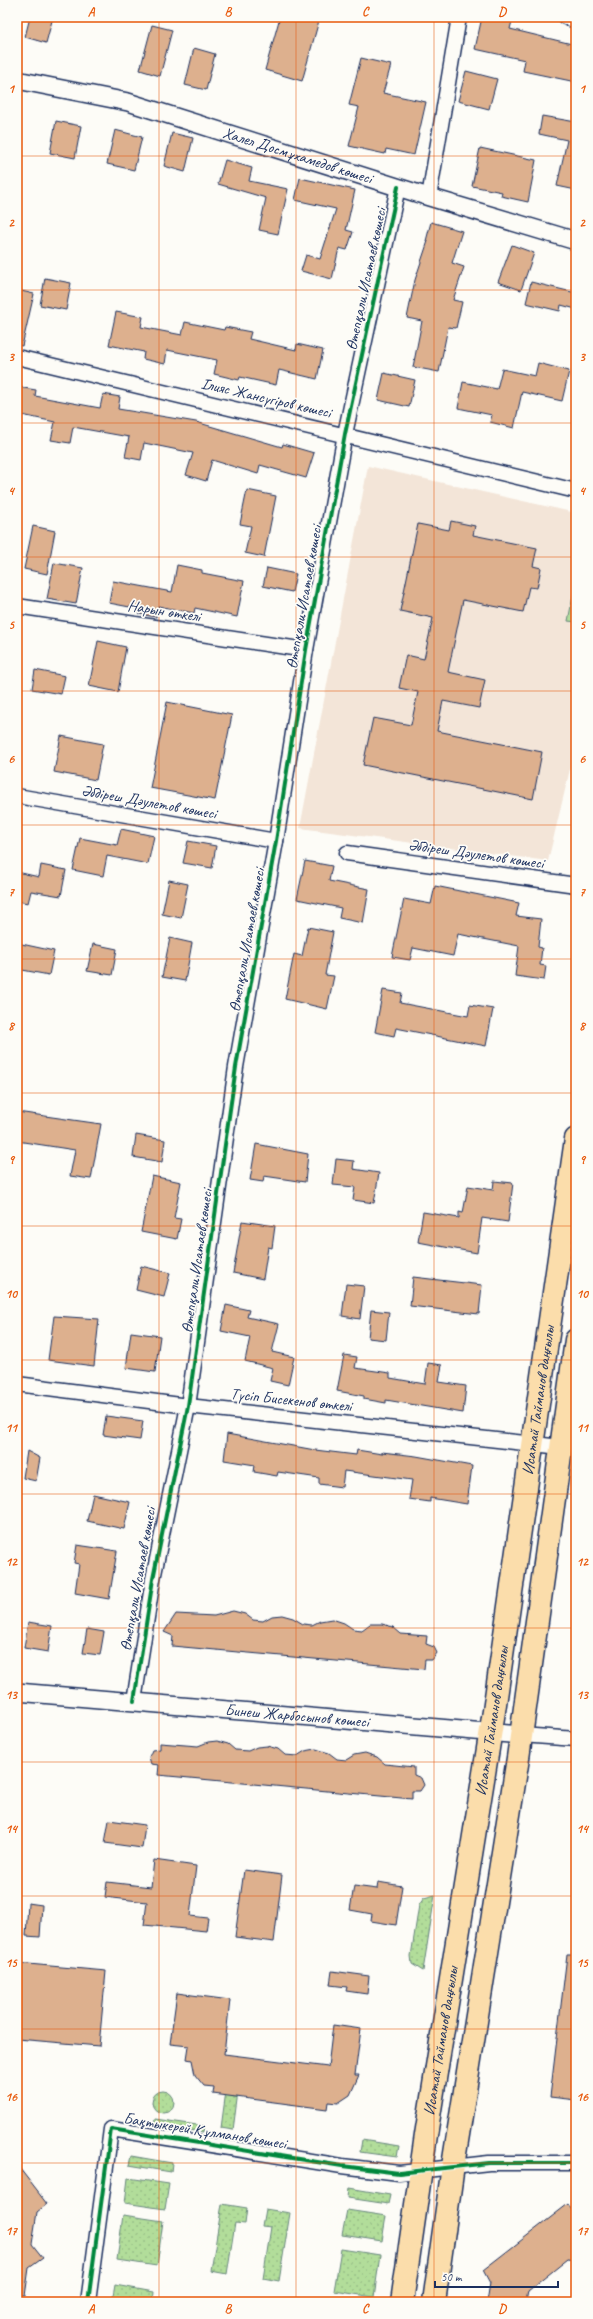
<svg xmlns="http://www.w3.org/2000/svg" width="593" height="2319" font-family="Caveat,sans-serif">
  <defs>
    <pattern id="grass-dots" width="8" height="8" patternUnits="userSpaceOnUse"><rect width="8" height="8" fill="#b2dd9a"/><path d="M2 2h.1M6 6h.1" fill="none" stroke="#98be87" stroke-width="1.8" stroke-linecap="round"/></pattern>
  </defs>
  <rect width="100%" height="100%" fill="#fdfcf7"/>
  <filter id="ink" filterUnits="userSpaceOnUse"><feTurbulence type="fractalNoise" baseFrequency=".025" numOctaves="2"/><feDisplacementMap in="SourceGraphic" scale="8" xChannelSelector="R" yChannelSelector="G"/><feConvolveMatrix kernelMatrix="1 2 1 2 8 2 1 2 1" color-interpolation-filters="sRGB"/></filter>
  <g filter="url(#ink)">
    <path fill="#f3e5d8" d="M368 466 576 513V744L548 861 300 828Z"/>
    <g fill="url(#grass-dots)" stroke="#66867c">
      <path d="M435 1895 423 1971 412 1964 411 1956 419 1905 424 1898Z"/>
      <path d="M226 2091 238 2092 233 2130 221 2128Z"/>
      <circle cx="163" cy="2102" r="11"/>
      <path d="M155 2119 204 2126 203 2132 154 2125Z"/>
      <path d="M362 2140 399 2146 397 2157 360 2152Z"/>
      <path d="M131 2156 172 2163 171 2172 129 2165Z"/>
      <path d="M128 2178 169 2184 165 2209 125 2203Z"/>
      <path d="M349 2188 390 2195 388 2204 348 2198Z"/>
      <path d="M222 2204 247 2208 245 2224 235 2223 227 2274 211 2271Z"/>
      <path d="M265 2209 290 2213 279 2281 263 2278 271 2227 262 2226Z"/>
      <path d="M347 2210 386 2216 382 2241 342 2235Z"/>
      <path d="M123 2215 163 2221 157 2266 117 2260Z"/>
      <path d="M341 2249 380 2255 374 2297 334 2291Z"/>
      <path d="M115 2285 154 2292 153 2302H112Z"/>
    </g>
    <path fill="#b2dd9a" stroke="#66867c" d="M576 581V622L568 621Z"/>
    <g fill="#ddb08e" stroke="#1b2f5e">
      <path d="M30 17H53L46 43 25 37Z"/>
      <path d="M280 17H320L302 81 265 70Z"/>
      <path d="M482 17 512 21 510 29 576 45V82L523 71 525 60 475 49Z"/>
      <path d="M152 25 172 30 160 76 140 70Z"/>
      <path d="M194 48 215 54 206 90 185 85Z"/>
      <path d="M361 58 391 65 383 93 426 102 414 155 386 149 385 154 349 146 359 107 349 105Z"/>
      <path d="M466 71 497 79 489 109 458 101Z"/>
      <path d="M542 116 576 122V190L557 186 567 140 539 134Z"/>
      <path d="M56 121 81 126 75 158 50 153Z"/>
      <path d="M115 130 142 137 134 170 107 164Z"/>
      <path d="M172 133 193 138 185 172 164 166Z"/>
      <path d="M480 148 536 160 528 202 501 196 502 192 472 186Z"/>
      <path d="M225 160 252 168 249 181 288 189 278 234 259 230 266 198 218 184Z"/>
      <path d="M300 178 355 190 346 230 353 232 347 250 339 248 332 279 301 271 306 255 320 259 336 209 295 200Z"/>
      <path d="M431 222 462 231 452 263 464 267 453 300 462 302 456 328 448 327 439 372 413 367 422 321 407 318 415 280 428 241H426Z"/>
      <path d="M512 245 534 253 521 290 498 282Z"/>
      <path d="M45 278 71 283 66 310 40 305Z"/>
      <path d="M531 282 576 293V309L561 305 560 311 526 303Z"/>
      <path d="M17 290 34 294 22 346 17 345Z"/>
      <path d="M116 312 143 317 141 327 182 335 185 322 224 330 225 327 251 332 249 339 296 350 297 344 323 350 317 379 279 370 276 385 240 377 239 380 214 374 217 360 167 350 165 364 143 359 144 352 109 345Z"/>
      <path d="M538 363 569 371 562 401 522 392 514 428 490 422 492 415 458 408 463 382 497 389 502 369 535 376Z"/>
      <path d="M384 373 415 380 409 407 378 400Z"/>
      <path d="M17 387 36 390 35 396 100 408 103 394 120 397 118 409 196 422 282 447 283 444 314 453 306 478 260 465 258 474 212 460 206 481 186 475 193 453 144 443 141 460 125 457 129 437 73 427 70 443 51 440 55 422 17 414Z"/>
      <path d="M247 490 276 496 264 557 245 553 251 526 240 524Z"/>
      <path d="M451 521 475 526 473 535 537 548 533 566 541 568 537 588 529 587 523 612 463 600 448 672 485 680 479 708 443 701 437 731 542 752 533 799 363 765 373 718 411 725 418 692 399 688 406 655 424 659 433 618 400 611 418 524 449 530Z"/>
      <path d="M33 526 55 531 47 574 24 569Z"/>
      <path d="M54 563 83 568 76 604 47 599Z"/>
      <path d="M177 565 202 570V573L244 581 237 617 195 608 194 613 158 606 156 617 139 614 140 609 109 603 113 581 172 592Z"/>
      <path d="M267 568 296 574 292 592 263 586Z"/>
      <path d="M98 641 126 647 118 692 89 686Z"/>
      <path d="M35 670 65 676 61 694 32 689Z"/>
      <path d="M167 702 232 715 215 800 150 788Z"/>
      <path d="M61 736 103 744 96 780 54 772Z"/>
      <path d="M121 829 154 836 148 864 107 856 103 876 73 870 80 838 117 845Z"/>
      <path d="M188 841 216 846 212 868 183 863Z"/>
      <path d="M305 861 332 866 329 881 369 889 363 923 339 918 341 908 297 899Z"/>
      <path d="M41 865 66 870 61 896 31 891 28 903 17 901V872L39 877Z"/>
      <path d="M169 880 188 884 181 918 162 914Z"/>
      <path d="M435 886 519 903 516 916 541 919 538 947 542 948 540 965 546 966 544 980 515 976 519 946 458 934 453 956 413 948 410 960 392 957 404 899 431 904Z"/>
      <path d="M308 927 333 932 325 975 334 976 327 1009 285 999 294 954 302 956Z"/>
      <path d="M170 938 192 943 185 981 162 977Z"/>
      <path d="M17 943 54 951 49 975 17 969Z"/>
      <path d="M93 944 117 949 112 975 87 971Z"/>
      <path d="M383 990 402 993 400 1003 468 1016 470 1005 493 1009 486 1046 396 1028 394 1036 375 1032Z"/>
      <path d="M17 1112 101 1124 91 1179 70 1176 75 1150 17 1141Z"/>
      <path d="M136 1135 165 1140 162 1162 133 1157Z"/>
      <path d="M256 1144 308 1154 305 1182 264 1176 263 1182 250 1180Z"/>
      <path d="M336 1159 354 1161 353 1169 379 1173 374 1203 353 1200 355 1187 333 1185Z"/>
      <path d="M152 1176 181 1182 174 1218 181 1219 177 1239 141 1232Z"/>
      <path d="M494 1181 513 1183 508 1222 482 1218 477 1253 418 1242 423 1212 459 1218V1212L463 1213 468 1186 493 1190Z"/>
      <path d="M242 1221 275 1226 272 1248 268 1247 263 1279 233 1273Z"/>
      <path d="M141 1266 170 1273 164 1297 136 1290Z"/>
      <path d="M413 1277 482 1285 479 1314 410 1306Z"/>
      <path d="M346 1284 364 1286 360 1319 342 1316Z"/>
      <path d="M226 1305 249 1310 247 1317 279 1324 272 1352 294 1357 288 1385 270 1381 273 1368 245 1361 250 1337 221 1331Z"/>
      <path d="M371 1310 389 1312 386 1340 368 1338Z"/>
      <path d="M54 1316 99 1319 94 1366 48 1360Z"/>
      <path d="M131 1332 160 1336 155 1372 126 1368Z"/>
      <path d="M344 1355 357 1357 355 1368 390 1373V1378L425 1384 428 1363 442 1365 439 1382 466 1386 463 1413 386 1400V1403L364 1399V1396L337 1391Z"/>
      <path d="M106 1416 143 1421 140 1440 103 1435Z"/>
      <path d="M227 1434 315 1450 356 1455 357 1450 382 1454V1452L416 1456 472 1466 467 1504 430 1498V1502L409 1499 412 1480 344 1471 342 1487 319 1484V1478L278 1472 277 1476 254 1472 255 1465 224 1460Z"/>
      <path d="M27 1451 40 1458 36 1481 23 1478Z"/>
      <path d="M93 1494 130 1502 124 1529 87 1521Z"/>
      <path d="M77 1545 117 1551 109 1599 75 1593 79 1564 74 1563Z"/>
      <path d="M233 1611 245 1614 253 1620 263 1621 272 1616 282 1615 293 1618 303 1624 312 1625 320 1621 332 1619 344 1623 353 1629 362 1630 370 1624H382L393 1627 401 1634 427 1636 426 1644 434 1647 437 1653 432 1660H425L424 1669 172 1646 173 1636 164 1632 176 1614 214 1616Z"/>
      <path d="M28 1622 52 1626 48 1652 24 1648Z"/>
      <path d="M87 1629 104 1632 100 1655 83 1653Z"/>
      <path d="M217 1741 228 1744 235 1750 248 1751 257 1747 267 1746 278 1749 285 1755 297 1756 305 1751 316 1749 329 1753 337 1759 346 1760 354 1755 365 1753 377 1757 385 1764 414 1767V1775L421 1778 424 1785 420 1791H412V1799L158 1775 159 1765 151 1764 149 1757 152 1750 160 1749V1743L198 1746 208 1742Z"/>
      <path d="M109 1820 145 1825 142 1848 105 1843Z"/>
      <path d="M154 1860 196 1866 190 1916 208 1918 206 1931 144 1925 147 1902 105 1897 107 1882 151 1887Z"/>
      <path d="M244 1870 282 1875 274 1942 235 1937Z"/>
      <path d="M378 1882 402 1886 396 1925 371 1921 372 1914 350 1910 354 1886 377 1889Z"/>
      <path d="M28 1903 42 1905 40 1937 26 1936Z"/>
      <path d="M567 1955H576V2100L550 2097Z"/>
      <path d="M17 1963 106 1971 99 2046 17 2039Z"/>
      <path d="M332 1971 369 1976 367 1994 346 1991 347 1987 330 1985Z"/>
      <path d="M177 1993 230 2000 224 2054 328 2067 333 2025 361 2029 355 2075H359L350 2095 338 2103 328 2102 327 2109 213 2094 214 2087 204 2086 195 2075 192 2060 187 2059 189 2046 170 2044Z"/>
      <path d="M17 2165 47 2204 37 2212 32 2244 43 2258 29 2268 25 2296 17 2295Z"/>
      <path d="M568 2204 576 2217V2260L568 2259 528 2291 526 2302H487L490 2283 483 2270Z"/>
    </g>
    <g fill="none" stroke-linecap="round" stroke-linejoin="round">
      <defs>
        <g id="minor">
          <path d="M565 17 576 21"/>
          <path d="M429 197 459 17"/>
          <path d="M17 357 576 491"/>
          <path d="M17 606 306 650"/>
          <path d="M17 796 276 841"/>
          <path d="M347 853 576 885"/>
          <path d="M17 1384 188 1406 561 1447"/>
          <path d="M134 1701 153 1579 188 1406 236 1067 276 841 306 650 345 434 398 187"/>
          <path d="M521 1735 576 1739"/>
          <path d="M88 2302 111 2129 342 2166 399 2173 489 2163H576"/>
        </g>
        <g id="tertiary">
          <path id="s1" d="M17 80 128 102 429 197 576 241"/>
          <path id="s2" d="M17 1692 521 1735"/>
        </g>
        <g id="primary">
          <path id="s3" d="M402 2302 426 2135 494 1711 576 1139"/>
          <path d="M434 2302 453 2166 518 1758 576 1340"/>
        </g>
      </defs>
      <use href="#minor" stroke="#1b2f5e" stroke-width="17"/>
      <use href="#tertiary" stroke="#1b2f5e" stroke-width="20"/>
      <use href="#primary" stroke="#1b2f5e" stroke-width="25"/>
      <use href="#minor" stroke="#fdfcf7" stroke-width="14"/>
      <use href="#tertiary" stroke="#fdfcf7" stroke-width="17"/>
      <use href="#primary" stroke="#fbddab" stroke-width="22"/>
      <defs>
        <g id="cycleway">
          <path d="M134 1701 153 1579 188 1406 236 1067 276 841 306 650 345 434 398 187"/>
          <path d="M88 2302 111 2129 342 2166 399 2173 489 2163H576"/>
        </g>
      </defs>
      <use href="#cycleway" stroke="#fdfcf7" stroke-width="6"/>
      <use href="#cycleway" stroke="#00873e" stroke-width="4"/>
    </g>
  </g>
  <path fill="none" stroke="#e8590c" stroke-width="1" stroke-opacity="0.55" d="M159 17V2302M296 17V2302M434 17V2302M17 156H576M17 290H576M17 423H576M17 557H576M17 691H576M17 825H576M17 959H576M17 1093H576M17 1226H576M17 1360H576M17 1494H576M17 1628H576M17 1762H576M17 1896H576M17 2029H576M17 2163H576"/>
  <g text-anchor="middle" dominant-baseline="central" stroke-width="3.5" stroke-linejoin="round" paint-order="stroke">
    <g font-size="16" fill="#1b2f5e" stroke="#fdfcf7">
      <text stroke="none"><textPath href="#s1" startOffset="291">Халел Досмұхамедов көшесі</textPath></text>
      <text transform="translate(366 279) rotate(-78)">Өтепқали Исатаев көшесі</text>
      <text transform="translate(266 398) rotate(13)">Ілияс Жансүгіров көшесі</text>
      <text transform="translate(304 597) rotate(-80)">Өтепқали Исатаев көшесі</text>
      <text transform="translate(164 611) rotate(9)">Нарын өткелі</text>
      <text transform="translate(149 802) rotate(10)">Әбдіреш Дәулетов көшесі</text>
      <text transform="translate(476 854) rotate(8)">Әбдіреш Дәулетов көшесі</text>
      <text transform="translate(247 940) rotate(-80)">Өтепқали Исатаев көшесі</text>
      <text transform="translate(197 1261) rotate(-82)">Өтепқали Исатаев көшесі</text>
      <text transform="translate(291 1400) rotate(6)">Түсіп Бисекенов өткелі</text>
      <text stroke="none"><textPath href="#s3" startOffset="912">Исатай Тайманов даңғылы</textPath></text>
      <text transform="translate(138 1579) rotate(-80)">Өтепқали Исатаев көшесі</text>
      <text stroke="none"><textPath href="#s2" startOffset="281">Бинеш Жарбосынов көшесі</textPath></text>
      <text stroke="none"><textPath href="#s3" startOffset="588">Исатай Тайманов даңғылы</textPath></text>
      <text stroke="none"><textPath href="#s3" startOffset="264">Исатай Тайманов даңғылы</textPath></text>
      <text transform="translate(205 2131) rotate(9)">Бақтыкерей Құлманов көшесі</text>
    </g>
  </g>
  <rect width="593" height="2319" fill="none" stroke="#fdfcf7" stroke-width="44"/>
  <path d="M435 2281v6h123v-6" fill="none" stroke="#1b2f5e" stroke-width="2"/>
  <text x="441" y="2281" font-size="12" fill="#1b2f5e" stroke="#fdfcf7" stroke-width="3" paint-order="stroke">50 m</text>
  <rect x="22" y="22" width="549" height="2275" fill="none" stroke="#e8590c" stroke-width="1.5"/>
  <g font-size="13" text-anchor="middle" font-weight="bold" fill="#e8590c">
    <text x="91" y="16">A</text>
    <text x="228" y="16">B</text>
    <text x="365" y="16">C</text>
    <text x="502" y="16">D</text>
    <text x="11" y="93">1</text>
    <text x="582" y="93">1</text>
    <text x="11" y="227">2</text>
    <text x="582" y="227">2</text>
    <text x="11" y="361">3</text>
    <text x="582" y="361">3</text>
    <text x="11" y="495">4</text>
    <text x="582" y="495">4</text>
    <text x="11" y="629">5</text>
    <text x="582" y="629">5</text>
    <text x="11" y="763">6</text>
    <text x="582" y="763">6</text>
    <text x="11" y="896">7</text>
    <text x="582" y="896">7</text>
    <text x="11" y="1030">8</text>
    <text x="582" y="1030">8</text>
    <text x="11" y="1164">9</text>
    <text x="582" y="1164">9</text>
    <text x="11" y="1298">10</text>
    <text x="582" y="1298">10</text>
    <text x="11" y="1432">11</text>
    <text x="582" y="1432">11</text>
    <text x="11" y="1566">12</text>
    <text x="582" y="1566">12</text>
    <text x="11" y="1699">13</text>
    <text x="582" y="1699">13</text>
    <text x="11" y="1833">14</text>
    <text x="582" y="1833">14</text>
    <text x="11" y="1967">15</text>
    <text x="582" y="1967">15</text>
    <text x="11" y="2101">16</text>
    <text x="582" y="2101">16</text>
    <text x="11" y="2235">17</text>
    <text x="582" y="2235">17</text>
    <text x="91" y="2313">A</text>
    <text x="228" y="2313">B</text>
    <text x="365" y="2313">C</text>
    <text x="502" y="2313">D</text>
  </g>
</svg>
